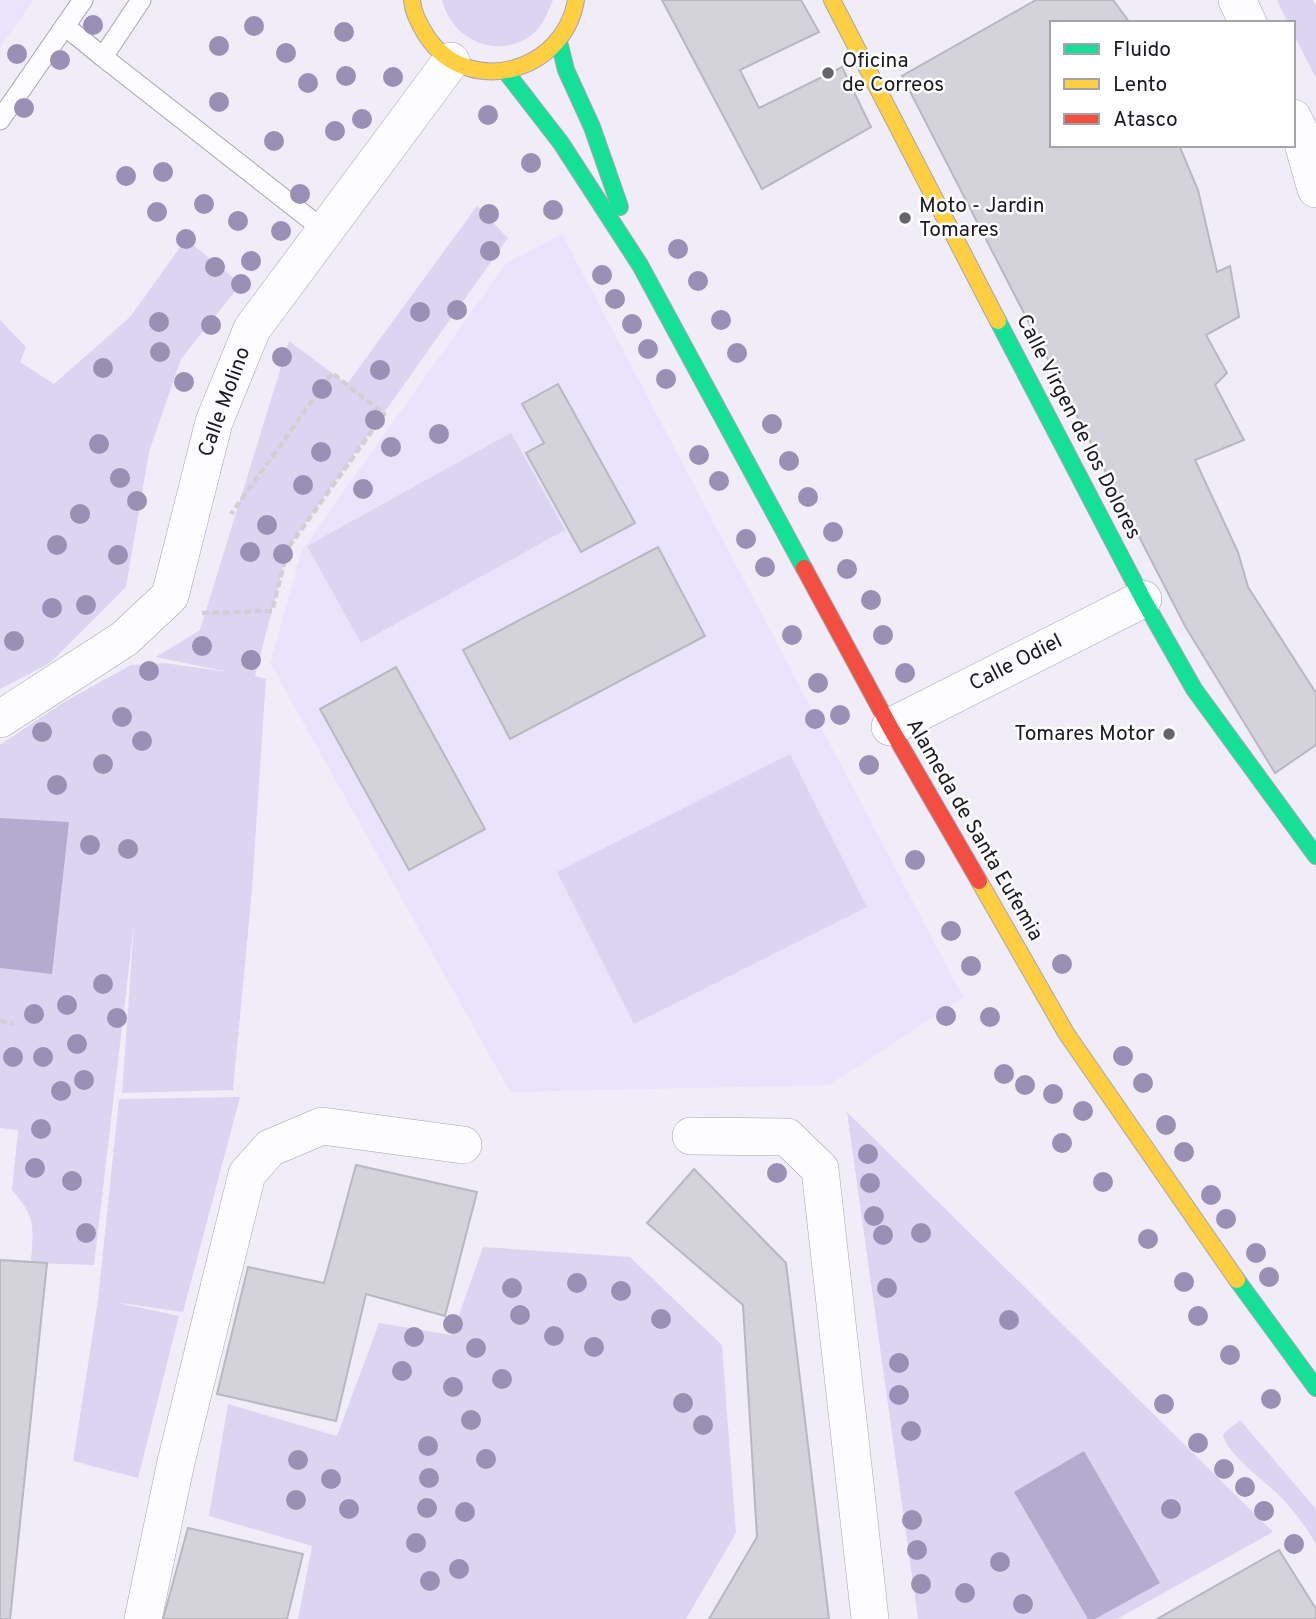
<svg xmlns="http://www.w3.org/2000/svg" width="1316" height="1619" font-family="Overpass,sans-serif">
  <rect width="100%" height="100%" fill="#f0edf8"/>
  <g fill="#e9e4fb">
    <path d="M0 0H33L0 48Z"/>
    <path d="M562 234 963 997 829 1085 510 1092 270 663 302 550 506 263Z"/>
  </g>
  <g fill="#dcd5f2">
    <path d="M442 0H553C547 14 542 28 529 37 495 60 451 38 442 0Z"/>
    <path d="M1277 0H1313L1316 6V78L1293 33V23H1288Z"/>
    <path d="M477 206 508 238 288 548 255 676 266 679 252 890 233 1090 122 1093 134 925 94 1265 31 1263C33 1226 37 1219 12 1190L18 1130 0 1128V745L64 702 131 665 165 663 228 672 156 657 200 630 289 341 347 384Z"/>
    <path d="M186 239 241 284 181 359 149 452 126 587 50 663 0 689V320L26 347 20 362 54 384 131 316Z"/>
    <path d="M511 433 565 530 361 643 307 546Z"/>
    <path d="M790 754 867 907 634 1024 557 872Z"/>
    <path d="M240 1097 183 1312 114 1302 179 1316 138 1478 73 1461 98 1300 119 1099Z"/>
    <path d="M847 1112 1273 1532 1117 1619H918Z"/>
    <path d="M483 1247 630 1257 722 1345 736 1533 686 1619H298L312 1546 209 1516 228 1404 337 1436 379 1323 452 1335Z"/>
    <path d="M1240 1420 1316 1509V1545C1307 1527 1294 1512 1281 1497 1265 1481 1226 1454 1223 1434Z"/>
  </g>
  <g fill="#b4abcf">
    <path d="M0 818 69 822 52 974 0 968Z"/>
    <path d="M1084 1451 1160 1583 1095 1619H1088L1014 1492Z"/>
  </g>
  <g fill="#d4d2db" stroke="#b9b7c0" stroke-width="2">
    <path d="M662 0H801L819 32 740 70 759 108 842 67 871 127 762 189Z"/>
    <path d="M1036 0H1113L1130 23H1052V145H1179L1198 190 1217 272 1230 266 1239 317 1206 335 1227 373 1215 385 1244 440 1195 460 1238 552 1248 587 1316 693V745L1275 773 1185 626 902 76Z"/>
    <path d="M558 384 635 523 581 552 526 453 544 443 522 404Z"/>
    <path d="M658 547 705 636 510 739 463 650Z"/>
    <path d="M396 667 485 829 409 870 320 709Z"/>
    <path d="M356 1165 477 1192 445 1316 366 1294 336 1421 217 1394 248 1267 324 1283Z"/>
    <path d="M694 1169 786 1263 829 1619H709L757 1537 743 1305 647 1223Z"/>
    <path d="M0 1260 47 1263 10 1619H0Z"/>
    <path d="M188 1528 303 1554 287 1619H163Z"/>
    <path d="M1279 1550 1316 1609V1619H1157Z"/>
  </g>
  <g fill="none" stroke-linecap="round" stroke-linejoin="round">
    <defs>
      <g id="lane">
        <path d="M65 26 83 0"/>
        <path d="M103 57 325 231"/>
        <path d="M0 120 65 26 103 57 141 0"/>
      </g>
      <g id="street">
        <path d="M1237 0 1248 23"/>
        <path d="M1293 118 1300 133 1316 189"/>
        <path d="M0 719 124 639 170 596 214 422 252 329 451 61"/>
        <path d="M890 727 1143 599"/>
        <path d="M691 1136 787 1137 820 1169 870 1619"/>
        <path d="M143 1619 176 1462 247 1174 270 1148 322 1126 463 1145"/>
      </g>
      <g id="fast">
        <path d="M559 42 566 70 592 127 620 207"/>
        <path d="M506 72 561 143 640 265 804 568"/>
        <path d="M998 321 1143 599 1194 689 1316 856"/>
        <path d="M1237 1280 1316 1388"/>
      </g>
      <g id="slow">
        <path d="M412 0C413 13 419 24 426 35 467 99 564 73 576 0"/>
        <path d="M832 0 998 321"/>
        <path d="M979 881 1066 1033 1237 1280"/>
      </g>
      <path id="jam" d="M804 568 890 727 979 881"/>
    </defs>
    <use href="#lane" stroke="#a7a5ae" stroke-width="21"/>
    <use href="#street" stroke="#a7a5ae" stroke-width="38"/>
    <use href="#fast" stroke="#a7a5ae" stroke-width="18"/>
    <use href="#slow" stroke="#a7a5ae" stroke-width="18"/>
    <use href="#jam" stroke="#a7a5ae" stroke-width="18"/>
    <g stroke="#d1cfd3" stroke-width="4.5" stroke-dasharray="7 3.5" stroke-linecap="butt">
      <path d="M202 613 272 611 288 548 384 414 332 373 231 514"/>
      <path d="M0 1021 14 1023"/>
    </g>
    <use href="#lane" stroke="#fdfcfe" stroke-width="19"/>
    <use href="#street" stroke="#fdfcfe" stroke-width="37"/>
    <use href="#fast" stroke="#16e098" stroke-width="16"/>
    <use href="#slow" stroke="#ffcf43" stroke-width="16"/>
    <use href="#jam" stroke="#f24e42" stroke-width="16"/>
  </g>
  <g fill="#9a8fb5">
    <circle cx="93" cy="25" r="10"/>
    <circle cx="254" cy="26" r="10"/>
    <circle cx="344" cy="32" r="10"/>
    <circle cx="219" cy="46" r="10"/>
    <circle cx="286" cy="53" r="10"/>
    <circle cx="17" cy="54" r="10"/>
    <circle cx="60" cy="60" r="10"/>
    <circle cx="346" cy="76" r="10"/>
    <circle cx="393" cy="77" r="10"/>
    <circle cx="308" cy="83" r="10"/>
    <circle cx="219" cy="102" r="10"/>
    <circle cx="24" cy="108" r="10"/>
    <circle cx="488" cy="115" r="10"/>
    <circle cx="362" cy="119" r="10"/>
    <circle cx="335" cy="131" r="10"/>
    <circle cx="274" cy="141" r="10"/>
    <circle cx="531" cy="163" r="10"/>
    <circle cx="163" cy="172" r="10"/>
    <circle cx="126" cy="176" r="10"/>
    <circle cx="300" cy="194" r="10"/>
    <circle cx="204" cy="204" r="10"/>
    <circle cx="553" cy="210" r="10"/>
    <circle cx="157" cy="212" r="10"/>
    <circle cx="489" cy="214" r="10"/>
    <circle cx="238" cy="221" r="10"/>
    <circle cx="281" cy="231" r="10"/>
    <circle cx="186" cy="239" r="10"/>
    <circle cx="678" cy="249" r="10"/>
    <circle cx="490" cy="251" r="10"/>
    <circle cx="251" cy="261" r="10"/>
    <circle cx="215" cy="267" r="10"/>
    <circle cx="602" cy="275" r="10"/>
    <circle cx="698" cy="281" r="10"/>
    <circle cx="241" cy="284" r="10"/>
    <circle cx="615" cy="299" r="10"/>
    <circle cx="457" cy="310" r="10"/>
    <circle cx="420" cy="312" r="10"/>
    <circle cx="721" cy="320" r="10"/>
    <circle cx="159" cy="322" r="10"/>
    <circle cx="632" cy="324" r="10"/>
    <circle cx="211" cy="325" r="10"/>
    <circle cx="648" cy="349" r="10"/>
    <circle cx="160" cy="352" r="10"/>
    <circle cx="737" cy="353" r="10"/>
    <circle cx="282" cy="357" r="10"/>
    <circle cx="103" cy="368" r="10"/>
    <circle cx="380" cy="370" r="10"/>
    <circle cx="666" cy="379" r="10"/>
    <circle cx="184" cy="382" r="10"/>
    <circle cx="322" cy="389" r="10"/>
    <circle cx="375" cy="420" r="10"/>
    <circle cx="772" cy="424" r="10"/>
    <circle cx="439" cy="434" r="10"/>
    <circle cx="99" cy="444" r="10"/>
    <circle cx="391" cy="447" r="10"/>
    <circle cx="321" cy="452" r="10"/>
    <circle cx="699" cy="455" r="10"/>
    <circle cx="789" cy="461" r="10"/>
    <circle cx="120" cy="478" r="10"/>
    <circle cx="719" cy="481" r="10"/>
    <circle cx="303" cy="485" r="10"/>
    <circle cx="363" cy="489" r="10"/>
    <circle cx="808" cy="497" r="10"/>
    <circle cx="137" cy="501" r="10"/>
    <circle cx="80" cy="514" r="10"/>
    <circle cx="267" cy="525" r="10"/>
    <circle cx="833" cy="532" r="10"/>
    <circle cx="746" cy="539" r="10"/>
    <circle cx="57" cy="545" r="10"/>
    <circle cx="250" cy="552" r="10"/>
    <circle cx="283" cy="554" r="10"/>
    <circle cx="118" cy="555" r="10"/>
    <circle cx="765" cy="567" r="10"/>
    <circle cx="847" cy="569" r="10"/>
    <circle cx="871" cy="600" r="10"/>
    <circle cx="86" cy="605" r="10"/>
    <circle cx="52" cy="608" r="10"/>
    <circle cx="792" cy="635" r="10"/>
    <circle cx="883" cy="635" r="10"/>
    <circle cx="14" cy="641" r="10"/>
    <circle cx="202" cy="646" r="10"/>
    <circle cx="251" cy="660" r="10"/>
    <circle cx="149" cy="671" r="10"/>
    <circle cx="905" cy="673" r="10"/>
    <circle cx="818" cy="683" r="10"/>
    <circle cx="840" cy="715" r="10"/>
    <circle cx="122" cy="717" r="10"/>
    <circle cx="815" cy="719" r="10"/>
    <circle cx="42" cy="732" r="10"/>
    <circle cx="142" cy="741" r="10"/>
    <circle cx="103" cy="764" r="10"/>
    <circle cx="869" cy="765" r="10"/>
    <circle cx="57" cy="785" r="10"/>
    <circle cx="90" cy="845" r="10"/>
    <circle cx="128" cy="849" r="10"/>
    <circle cx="915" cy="860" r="10"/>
    <circle cx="951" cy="931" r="10"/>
    <circle cx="1062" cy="964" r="10"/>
    <circle cx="971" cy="966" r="10"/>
    <circle cx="103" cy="984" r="10"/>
    <circle cx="67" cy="1005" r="10"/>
    <circle cx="34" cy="1014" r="10"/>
    <circle cx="946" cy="1016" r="10"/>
    <circle cx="990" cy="1017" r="10"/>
    <circle cx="117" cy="1018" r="10"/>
    <circle cx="77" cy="1044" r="10"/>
    <circle cx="1123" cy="1056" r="10"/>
    <circle cx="13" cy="1057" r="10"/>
    <circle cx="43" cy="1057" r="10"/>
    <circle cx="1004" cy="1074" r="10"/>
    <circle cx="84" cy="1080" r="10"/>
    <circle cx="1143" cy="1083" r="10"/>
    <circle cx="1025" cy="1085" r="10"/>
    <circle cx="61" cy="1091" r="10"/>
    <circle cx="1053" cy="1094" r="10"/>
    <circle cx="1083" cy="1111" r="10"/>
    <circle cx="1166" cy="1125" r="10"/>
    <circle cx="41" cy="1129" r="10"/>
    <circle cx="1062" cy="1143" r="10"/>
    <circle cx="1184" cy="1152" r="10"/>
    <circle cx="868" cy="1154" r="10"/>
    <circle cx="35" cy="1168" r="10"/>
    <circle cx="777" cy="1173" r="10"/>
    <circle cx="72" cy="1181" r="10"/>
    <circle cx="1103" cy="1182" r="10"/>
    <circle cx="870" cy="1183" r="10"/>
    <circle cx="1211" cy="1195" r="10"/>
    <circle cx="874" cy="1216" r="10"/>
    <circle cx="1226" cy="1219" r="10"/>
    <circle cx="86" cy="1233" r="10"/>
    <circle cx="921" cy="1233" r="10"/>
    <circle cx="883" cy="1235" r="10"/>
    <circle cx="1148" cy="1239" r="10"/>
    <circle cx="1256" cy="1253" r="10"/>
    <circle cx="1269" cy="1277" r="10"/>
    <circle cx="1184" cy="1282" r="10"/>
    <circle cx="577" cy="1283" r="10"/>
    <circle cx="512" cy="1288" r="10"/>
    <circle cx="887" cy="1288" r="10"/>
    <circle cx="621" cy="1291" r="10"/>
    <circle cx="520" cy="1315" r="10"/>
    <circle cx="1198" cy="1316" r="10"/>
    <circle cx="661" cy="1319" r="10"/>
    <circle cx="1009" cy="1320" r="10"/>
    <circle cx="453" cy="1324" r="10"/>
    <circle cx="554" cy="1336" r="10"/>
    <circle cx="414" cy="1337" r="10"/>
    <circle cx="594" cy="1347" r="10"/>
    <circle cx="476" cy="1348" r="10"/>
    <circle cx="1230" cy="1355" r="10"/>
    <circle cx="899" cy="1363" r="10"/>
    <circle cx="402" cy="1371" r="10"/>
    <circle cx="502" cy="1379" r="10"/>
    <circle cx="453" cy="1387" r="10"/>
    <circle cx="899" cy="1395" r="10"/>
    <circle cx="1271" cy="1399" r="10"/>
    <circle cx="683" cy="1403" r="10"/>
    <circle cx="1164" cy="1404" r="10"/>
    <circle cx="471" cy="1420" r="10"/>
    <circle cx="703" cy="1425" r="10"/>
    <circle cx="911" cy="1431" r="10"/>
    <circle cx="1198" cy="1443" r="10"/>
    <circle cx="428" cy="1446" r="10"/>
    <circle cx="486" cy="1459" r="10"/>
    <circle cx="298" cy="1460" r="10"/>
    <circle cx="1224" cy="1469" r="10"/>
    <circle cx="429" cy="1478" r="10"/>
    <circle cx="331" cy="1479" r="10"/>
    <circle cx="1245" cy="1487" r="10"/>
    <circle cx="296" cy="1500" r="10"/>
    <circle cx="427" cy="1508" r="10"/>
    <circle cx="349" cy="1509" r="10"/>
    <circle cx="1171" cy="1509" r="10"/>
    <circle cx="1264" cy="1511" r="10"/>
    <circle cx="465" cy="1512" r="10"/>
    <circle cx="912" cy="1520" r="10"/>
    <circle cx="416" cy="1543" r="10"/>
    <circle cx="1294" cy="1544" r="10"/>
    <circle cx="917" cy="1550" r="10"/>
    <circle cx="1000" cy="1562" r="10"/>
    <circle cx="459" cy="1569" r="10"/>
    <circle cx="430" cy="1581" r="10"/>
    <circle cx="921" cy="1584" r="10"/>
    <circle cx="965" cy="1593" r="10"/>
    <circle cx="1023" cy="1604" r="10"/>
  </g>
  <g fill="#66636d" stroke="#fff" stroke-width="2.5">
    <circle cx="828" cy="73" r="7"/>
    <circle cx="905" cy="218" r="7"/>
    <circle cx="1169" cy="734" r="7"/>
  </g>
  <g text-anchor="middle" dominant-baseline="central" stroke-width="5" stroke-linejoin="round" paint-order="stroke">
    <g font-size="21" fill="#1b1922" stroke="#fff" text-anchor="start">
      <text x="842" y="61">Oficina<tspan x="842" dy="24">de Correos</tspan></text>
      <text x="919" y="206">Moto - Jardin<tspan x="919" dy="24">Tomares</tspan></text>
      <text x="1155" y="734" text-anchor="end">Tomares Motor</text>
    </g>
    <g font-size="21" fill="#1b1922" stroke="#fff">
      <text transform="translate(225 402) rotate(-70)">Calle Molino</text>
      <text transform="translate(1078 427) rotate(63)">Calle Virgen de los Dolores</text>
      <text transform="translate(1016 663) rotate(-27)">Calle Odiel</text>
      <text transform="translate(974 830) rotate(60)">Alameda de Santa Eufemia</text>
    </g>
  </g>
  <rect x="1050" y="21" width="245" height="126" fill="#ffffff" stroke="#a4a3a7" stroke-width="2"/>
  <rect x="1064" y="44" width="35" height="10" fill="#16e098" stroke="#a4a3a7" stroke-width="2"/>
  <text x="1113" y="56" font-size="21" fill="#1b1922">Fluido</text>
  <rect x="1064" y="79" width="35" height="10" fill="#ffcf43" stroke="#a4a3a7" stroke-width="2"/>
  <text x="1113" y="91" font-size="21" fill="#1b1922">Lento</text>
  <rect x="1064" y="114" width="35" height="10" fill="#f24e42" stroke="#a4a3a7" stroke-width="2"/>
  <text x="1113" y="126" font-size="21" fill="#1b1922">Atasco</text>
</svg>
